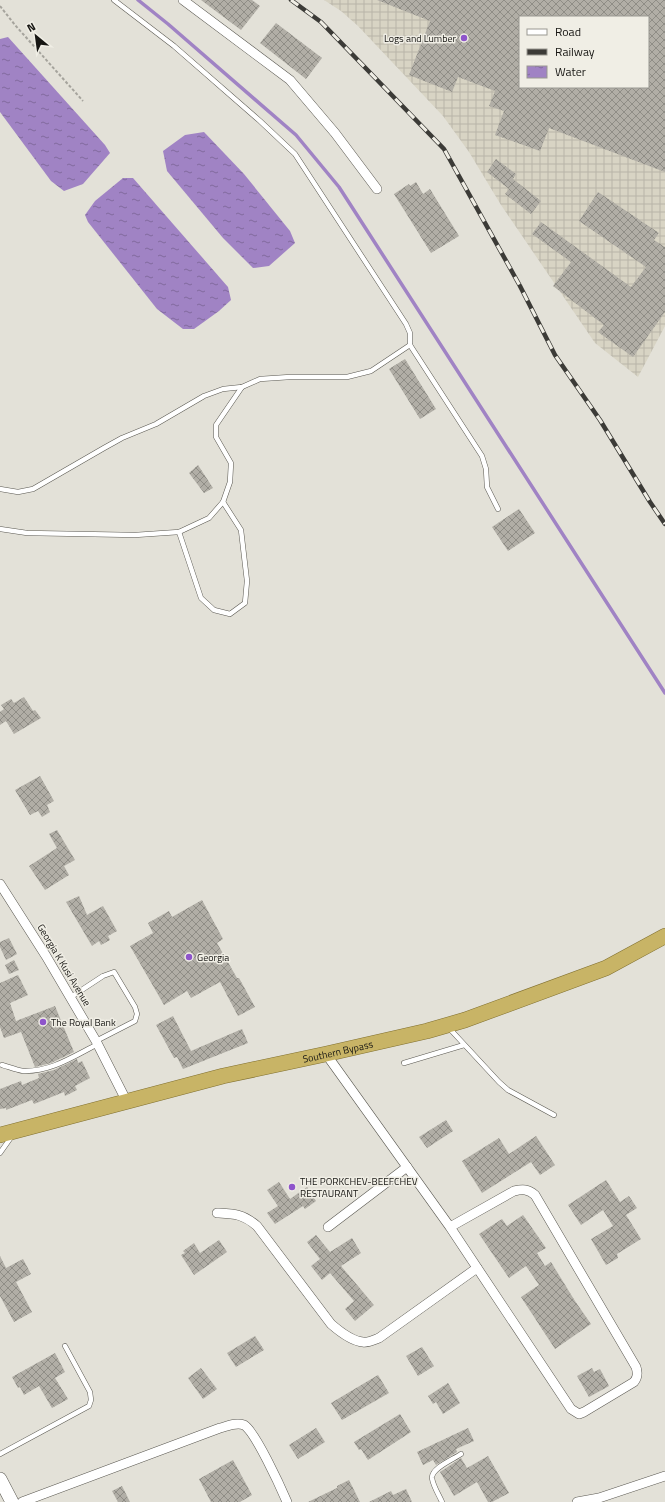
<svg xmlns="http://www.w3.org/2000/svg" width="665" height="1502" font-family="'Titillium Web',sans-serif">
  <defs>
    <pattern id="industrial-grid" width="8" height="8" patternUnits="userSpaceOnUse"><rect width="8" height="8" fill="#d8d4c4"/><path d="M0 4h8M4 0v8" fill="none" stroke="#b9b5a8"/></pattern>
    <pattern id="water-ripples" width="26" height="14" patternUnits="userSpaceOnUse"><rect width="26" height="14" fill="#a083c4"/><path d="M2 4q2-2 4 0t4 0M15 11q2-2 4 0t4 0" fill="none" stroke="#816a9e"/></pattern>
    <pattern id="building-cross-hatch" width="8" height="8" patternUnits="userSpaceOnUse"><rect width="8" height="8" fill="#b1aea6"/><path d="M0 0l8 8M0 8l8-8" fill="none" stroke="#8f8d86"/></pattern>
  </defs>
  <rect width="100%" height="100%" fill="#e3e1d8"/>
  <path fill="url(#industrial-grid)" fill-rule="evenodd" d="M324 0H665V326L638 377 595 343 501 205 469 152 443 116 358 26 341 11ZM520 17H648V87H520Z"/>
  <g fill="url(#water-ripples)">
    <path d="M8 37 105 145 110 153 83 184 64 191 51 181 0 112V39Z"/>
    <path d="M204 132 244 174 290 231 295 243 269 266 253 268 223 238 167 171 163 151 185 135Z"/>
    <path d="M123 178H133L228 287 231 300 219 311 194 329H183L157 309 88 222 85 215 95 201Z"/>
  </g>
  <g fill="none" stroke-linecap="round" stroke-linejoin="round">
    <path stroke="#a083c4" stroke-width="3.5" d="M138 0 168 24 296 135 339 187 665 693"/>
  </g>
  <g fill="url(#building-cross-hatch)" fill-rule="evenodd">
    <path d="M201 0H252L260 6 241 30Z"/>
    <path d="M377 0H665V172L549 128 540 151 495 135 504 111 489 106 495 91 458 77 452 92 409 75 430 21ZM520 17H648V87H520Z"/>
    <path d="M276 23 322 58 306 79 260 43Z"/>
    <path d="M496 159 516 174 513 179 541 201 531 214 505 194 509 189 487 172Z"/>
    <path d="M416 182 423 194 430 189 459 236 431 253 394 194 409 184 410 186Z"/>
    <path d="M598 192 659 233 654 240 665 247V312L633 357 598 332 604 325 553 286 571 262 532 234 541 222 631 287 646 267 579 221Z"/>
    <path d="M405 359 436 409 420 419 389 369Z"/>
    <path d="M198 465 213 488 204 493 189 473Z"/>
    <path d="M519 509 535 533 508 551 492 527Z"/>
    <path d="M24 697 33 711 35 710 41 718 14 734 6 721 0 725V712L4 709 1 705 11 699 14 703Z"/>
    <path d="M40 776 54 801 47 805 50 812 42 817 38 811 30 815 15 790Z"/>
    <path d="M57 830 75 860 64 866 69 875 45 890 29 866 57 848 49 834Z"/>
    <path d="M79 896 87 915 103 906 117 931 108 936 110 940 101 945 99 941 92 946 66 902Z"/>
    <path d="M202 900 223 939 217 943 237 978H239L255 1007 238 1016 220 982 191 998 187 991 164 1005 130 946 153 933 148 923 169 911 172 917Z"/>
    <path d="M9 938 17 954 6 960 0 947V942Z"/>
    <path d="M14 960 19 970 9 974 5 965Z"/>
    <path d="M18 975 28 995 10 1003 16 1021 55 1006 74 1052 51 1063 35 1067 21 1032 4 1038 0 1027V983Z"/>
    <path d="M173 1016 191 1051 242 1029 248 1043 183 1069 177 1057 174 1058 156 1025Z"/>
    <path d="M77 1059 78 1063 82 1061 90 1078 75 1086 77 1090 65 1096 64 1092 34 1104 32 1100 6 1110V1108L0 1109V1089L21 1081 22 1085 39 1078 38 1074 54 1070Z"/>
    <path d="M446 1120 453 1131 427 1148 419 1137Z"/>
    <path d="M536 1136 555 1165 540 1175 531 1162 482 1193 462 1161 499 1138 509 1154Z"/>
    <path d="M606 1180 620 1202 629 1196 637 1208 626 1215 641 1239 617 1254 618 1258 606 1265 591 1239 613 1226 603 1210 581 1225 568 1205Z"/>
    <path d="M279 1182 290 1199 307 1187 316 1201 305 1209 303 1206 275 1224 267 1213 278 1206 267 1190Z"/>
    <path d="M523 1215 546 1248 537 1253 545 1266 551 1262 575 1301 591 1324 555 1349 521 1297 539 1285 526 1266 509 1278 479 1234 502 1219 507 1226Z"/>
    <path d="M316 1235 330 1252 352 1238 361 1253 341 1266 374 1305 355 1321 345 1309 354 1301 330 1273 322 1280 311 1266 320 1259 307 1242Z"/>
    <path d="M219 1240 227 1252 194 1275 181 1255 185 1253 183 1251 194 1243 200 1253Z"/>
    <path d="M0 1256 6 1268 23 1259 31 1274 16 1282 32 1312 14 1322 0 1296Z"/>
    <path d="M255 1336 264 1350 236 1367 227 1353Z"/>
    <path d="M422 1347 434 1366 418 1376 406 1356Z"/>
    <path d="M55 1353 65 1372 55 1378 68 1399 52 1408 39 1386 24 1395 20 1387 18 1388 12 1377Z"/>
    <path d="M201 1368 217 1389 203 1399 188 1378Z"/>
    <path d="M592 1368 594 1372 600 1369 609 1386 589 1397 577 1376Z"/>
    <path d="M378 1375 389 1393 342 1420 331 1403Z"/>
    <path d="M448 1383 460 1403 443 1414 436 1402 433 1404 428 1396Z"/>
    <path d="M400 1414 411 1432 368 1460 361 1449 359 1450 354 1442Z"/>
    <path d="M316 1428 325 1442 298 1459 289 1445Z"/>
    <path d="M468 1428 474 1441 456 1449 457 1452 436 1465 433 1460 423 1465 417 1452Z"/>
    <path d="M488 1456 509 1493 492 1502H488L477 1482 454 1496 440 1472 461 1458 467 1468Z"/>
    <path d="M233 1460 252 1495 240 1502H211L199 1479Z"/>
    <path d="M349 1480 360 1502H308L337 1488V1486Z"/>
    <path d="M122 1486 130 1502H118L112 1491Z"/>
    <path d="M406 1489 412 1502H369L391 1491 393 1495Z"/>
  </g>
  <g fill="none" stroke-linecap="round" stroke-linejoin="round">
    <defs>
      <g id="service">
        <path d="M114 0 174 46 260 121 295 154 406 324 410 333V345L482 456 486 469 487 487 498 509"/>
        <path d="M0 489 18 492 33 489 104 448 122 438 156 424 204 396 223 389 242 387 260 379 290 377H347L371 371 410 345"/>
        <path d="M0 529 27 533 135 535 179 532 209 518 223 502 230 482 231 463 216 437V425L242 387"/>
        <path d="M179 532 201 598 214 610 230 614 245 603 247 581 241 530 223 502"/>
        <path d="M71 997 103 976 114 972 135 1007 137 1014 135 1021 96 1041"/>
        <path d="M449 1028 499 1082 508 1090 554 1115"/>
        <path d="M404 1063 464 1045"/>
        <path d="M2 1065C9 1067 16 1070 23 1071 51 1072 74 1056 98 1044"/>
        <path d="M0 1153 12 1136"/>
        <path d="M0 1454 89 1406 91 1400 90 1392 65 1346"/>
        <path d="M442 1502C439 1495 433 1486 432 1478 431 1468 454 1459 461 1454"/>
      </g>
      <g id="minor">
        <path d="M183 0 290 80 335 133 377 189"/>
        <path d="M0 884 46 956 96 1041 127 1102"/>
        <path d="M326 1054 450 1227 571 1409 579 1414 584 1412 634 1382C638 1377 638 1373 636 1367L535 1195C528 1189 523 1189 514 1191L450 1227"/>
        <path d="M217 1213C235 1214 243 1214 257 1226L331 1324C339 1331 351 1341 363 1342 368 1343 374 1340 379 1338L477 1268"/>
        <path d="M328 1227 407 1167"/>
        <path d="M22 1502 220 1428C228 1426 236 1422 244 1425 255 1431 281 1488 287 1502"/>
        <path d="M577 1502 599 1498 665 1476"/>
      </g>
      <path id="secondary" d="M0 1479 12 1502"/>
      <g id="trunk">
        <path id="s1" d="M0 1135 223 1076 326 1054 427 1031 465 1020 606 968 665 936"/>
      </g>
    </defs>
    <use href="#service" stroke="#5a5851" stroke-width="5.5"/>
    <use href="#minor" stroke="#5a5851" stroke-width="10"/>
    <use href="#secondary" stroke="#5a5851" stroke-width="14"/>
    <use href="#trunk" stroke="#817030" stroke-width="16"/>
    <path stroke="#a5a39c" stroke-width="2" stroke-dasharray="3 2" stroke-linecap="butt" d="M0 6 15 25 83 101"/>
    <use href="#service" stroke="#fff" stroke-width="4.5"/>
    <use href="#minor" stroke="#fff" stroke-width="9"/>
    <use href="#secondary" stroke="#fff" stroke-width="13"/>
    <use href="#trunk" stroke="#c8b466" stroke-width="15"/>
    <defs>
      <path id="rail" d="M291 0 321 22 444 149 520 286 555 355 600 420 650 502 665 524"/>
    </defs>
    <use href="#rail" stroke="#3c3b37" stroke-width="4.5"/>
    <use href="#rail" stroke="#f0eee5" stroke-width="3" stroke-dasharray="9" stroke-linecap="butt"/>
  </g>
  <g fill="#8e54cb" stroke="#f0eee5" stroke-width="1.5">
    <circle cx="464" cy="38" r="4"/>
    <circle cx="189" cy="957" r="4"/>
    <circle cx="43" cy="1022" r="4"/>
    <circle cx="292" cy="1187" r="4"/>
  </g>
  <g text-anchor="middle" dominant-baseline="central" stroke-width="3" stroke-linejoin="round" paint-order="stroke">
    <g font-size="10" fill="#171613" stroke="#f0eee5" text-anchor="start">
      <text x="456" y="38" text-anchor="end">Logs and Lumber</text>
      <text x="197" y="957">Georgia</text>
      <text x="51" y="1022">The Royal Bank</text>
      <text x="300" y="1181">THE PORKCHEV-BEEFCHEV<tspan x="300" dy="12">RESTAURANT</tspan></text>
    </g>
    <g font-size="10" fill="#171613" stroke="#f0eee5">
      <text transform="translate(64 965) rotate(59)">Georgia K Kusi Avenue</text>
      <text stroke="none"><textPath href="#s1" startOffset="348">Southern Bypass</textPath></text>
    </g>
  </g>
  <rect x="519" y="16" width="130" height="72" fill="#f0eee5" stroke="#999891"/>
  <rect x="527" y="29" width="20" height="6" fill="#ffffff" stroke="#999891"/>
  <text x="555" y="36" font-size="12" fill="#171613">Road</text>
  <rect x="527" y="49" width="20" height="6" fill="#3c3b37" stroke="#999891"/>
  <text x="555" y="56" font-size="12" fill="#171613">Railway</text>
  <rect x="527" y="66" width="20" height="12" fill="url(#water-ripples)" stroke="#999891"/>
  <text x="555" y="76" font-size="12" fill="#171613">Water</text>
  <g transform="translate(36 36) rotate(331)" stroke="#f0eee5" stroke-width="3" paint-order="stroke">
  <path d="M0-3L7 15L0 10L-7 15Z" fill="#171613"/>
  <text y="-6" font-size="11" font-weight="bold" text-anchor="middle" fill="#171613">N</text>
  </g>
</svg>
